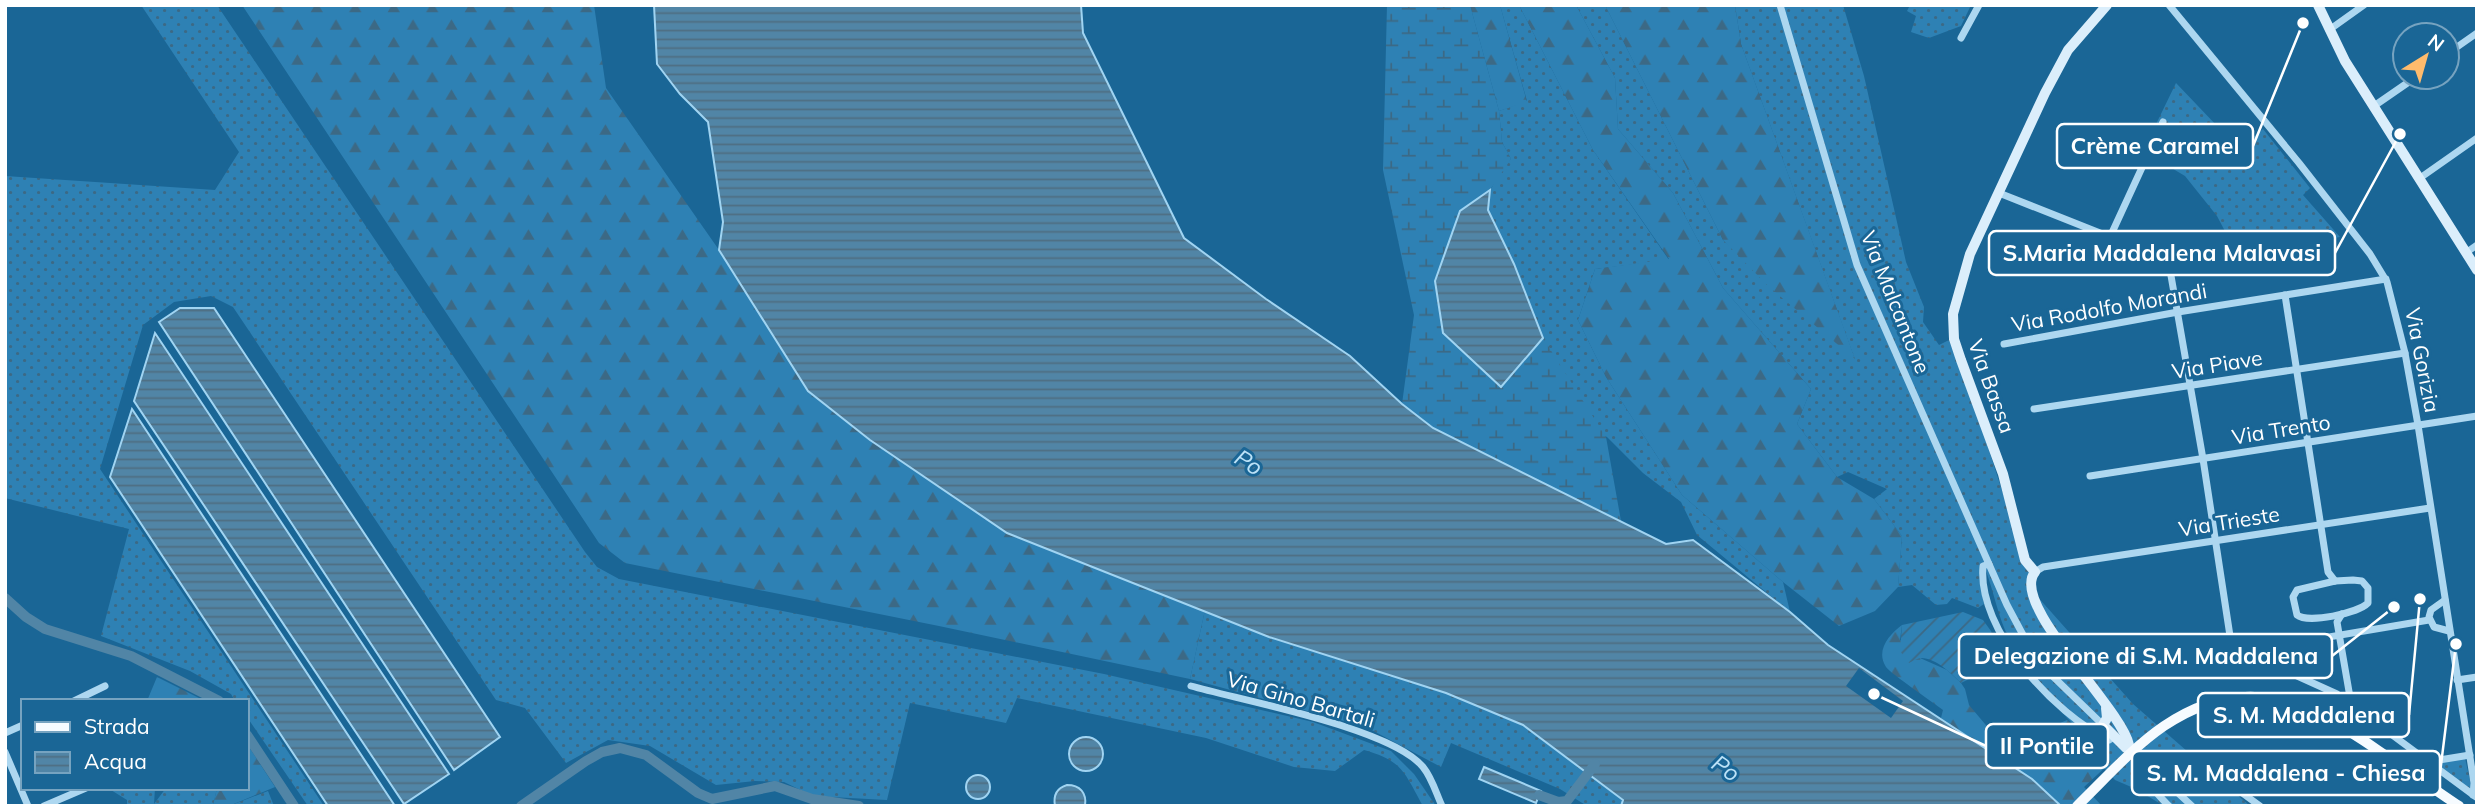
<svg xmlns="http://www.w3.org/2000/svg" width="2482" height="811" font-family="Mulish,sans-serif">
  <defs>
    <pattern id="grass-dots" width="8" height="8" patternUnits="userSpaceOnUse" patternTransform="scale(1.75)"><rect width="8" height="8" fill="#2e81b4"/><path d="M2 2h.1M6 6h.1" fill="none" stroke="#3c6985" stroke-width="1.8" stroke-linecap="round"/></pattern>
    <pattern id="forest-firs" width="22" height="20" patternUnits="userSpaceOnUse" patternTransform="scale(1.75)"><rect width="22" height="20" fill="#2e81b4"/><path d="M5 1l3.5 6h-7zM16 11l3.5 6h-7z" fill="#3c6985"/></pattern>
    <pattern id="wetland-marsh" width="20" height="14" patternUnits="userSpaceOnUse" patternTransform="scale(1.75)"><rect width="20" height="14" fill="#2e81b4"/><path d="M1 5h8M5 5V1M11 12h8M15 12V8" fill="none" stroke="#3c6985"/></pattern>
    <pattern id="garden-furrows" width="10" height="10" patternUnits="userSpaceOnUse" patternTransform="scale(1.75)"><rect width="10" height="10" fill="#2e81b4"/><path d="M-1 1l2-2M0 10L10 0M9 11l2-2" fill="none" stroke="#3c6985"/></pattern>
    <pattern id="water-rules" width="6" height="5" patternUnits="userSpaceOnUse" patternTransform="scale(1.75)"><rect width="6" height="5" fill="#5185a6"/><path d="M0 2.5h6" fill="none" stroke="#4f6e82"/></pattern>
  </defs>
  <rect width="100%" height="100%" fill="#1a6696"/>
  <g fill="url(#grass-dots)">
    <path d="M141 5H217L585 552 597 567 619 579 1104 674 1313 722 1391 751 1414 774 1436 806H1423C1404 772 1403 761 1364 750L1335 771 1294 767 1206 738 1017 698 1006 723 910 703 887 800 813 796 784 782 755 781 716 785 650 746 608 740 566 763 525 708 496 700 233 307 211 296 174 302 143 325 100 469 324 806H308L247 717V701H235L231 694 190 671 101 636 129 529 5 498V176L215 190 239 152Z"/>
    <path d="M1500 5H1519L1593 150 1669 260 1595 269 1578 320 1606 377 1682 495 1783 582 1790 612 1697 535 1681 502 1643 473 1607 437 1478 366 1514 264C1491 218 1472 204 1511 159L1502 142 1499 111 1527 101Z"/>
    <path d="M1576 5H1605L1723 240 1854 357 1741 44 1735 5H1843L1864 76 1906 262 1924 307 1923 322 1939 345 1949 340 1985 438 2036 595 2133 704 2250 806H2164L2136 789 2115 780 2104 768 2110 761C2071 723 2028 681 2005 630 1996 608 1992 585 1983 563L1981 587 1984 604 1978 608 1952 598 1947 604 1936 605 1912 585 1898 587 1902 536 1874 499 1887 489 1848 472 1837 477 1797 424 1811 389 1723 288 1673 193 1618 129 1615 78Z"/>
    <path d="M1910 5H1971L1961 26 1929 38 1911 32 1916 16 1907 11Z"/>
    <path d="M2176 83 2239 149 2263 129 2310 188 2303 195 2340 237 2237 254 2217 216 2185 176 2143 151Z"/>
    <path d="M1205 610 1269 637 1446 693 1523 725 1623 800 1621 806H1587L1560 789 1451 743 1441 767 1366 727 1190 679Z"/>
    <path d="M2465 758 2471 785 2470 790 2435 764Z"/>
    <path d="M111 788H155L154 804 166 788H217L213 806H127V800L111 790Z"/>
    <path d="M268 791 274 806H229Z"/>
  </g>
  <g fill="url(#forest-firs)">
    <path d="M242 5H594L606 88 719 250 808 391 870 440 1007 533 1205 610 1190 679 939 626 625 563 599 543Z"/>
    <path d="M1470 5H1500L1527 102 1499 111Z"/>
    <path d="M1519 5H1576L1615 78 1618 129 1673 193 1723 288 1811 389 1797 424 1837 477 1874 499 1902 536 1898 587 1875 611 1839 626 1783 582 1682 495 1606 377 1578 320 1595 269 1669 259 1593 150Z"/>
    <path d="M1605 5H1735L1741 44 1855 359 1768 286 1723 240Z"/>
    <path d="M1902 625 1900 640 1920 658 1947 670 1961 683 1965 689 1969 705 1990 730 2002 728 2013 744 2067 720 2111 762 2084 787 2102 806H2061L2032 779 1941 718 1943 710C1933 702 1891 674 1886 667 1875 650 1890 634 1902 625Z"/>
    <path d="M157 677 205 701H147Z"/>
    <path d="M247 744 275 787 229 806H213L217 788H247Z"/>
  </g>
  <path fill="url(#wetland-marsh)" d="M1387 5H1470L1499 111 1502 142 1511 159 1490 190 1460 211 1443 333 1501 387 1543 338 1606 437 1621 521 1433 428 1402 404 1414 315 1383 170Z"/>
  <path fill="url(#garden-furrows)" d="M1963 612 1983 620 2014 663 1991 675 1987 670 1961 683C1952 674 1935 657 1920 658 1916 659 1913 661 1909 663L1900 651 1902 625Z"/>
  <g fill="url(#water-rules)" stroke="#a0d4f2" stroke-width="2">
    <path d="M654 5H1081L1083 33 1184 238 1266 299 1350 356 1402 404 1433 428 1666 544 1693 540 1790 612 1828 645 2032 779 2061 806H1621L1623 800 1523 725 1446 693 1269 637 1007 533 870 440 808 391 719 250 723 222 708 122 680 94 657 64Z"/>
    <path d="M1490 190 1488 210 1514 264 1543 338 1501 387 1443 333 1435 281 1460 211Z"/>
    <path d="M180 308H214L500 737 454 770 159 322Z"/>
    <path d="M155 333 449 774 404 804 134 401Z"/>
    <path d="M132 409 395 806H328L110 477Z"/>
    <circle cx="1086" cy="754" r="17"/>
    <path d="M1484 767 1541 791 1536 803 1479 779Z"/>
    <circle cx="978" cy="787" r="12"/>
    <path d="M1067 785C1080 785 1087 793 1085 806H1055C1053 795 1057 788 1067 785Z"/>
  </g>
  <path fill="#1a6696" d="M1859 668 1903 701 1891 718 1846 686Z"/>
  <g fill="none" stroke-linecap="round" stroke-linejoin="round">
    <g stroke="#5185a6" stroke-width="10">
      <path d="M5 598 26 617 45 629 131 656 219 701"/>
      <path d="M247 735 294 806"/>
      <path d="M1539 795 1558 802 1567 801 1595 764"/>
      <path d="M521 806 586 761 602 752 620 748 646 755 698 793 712 799 775 786 812 799 859 806"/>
    </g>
    <g stroke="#add7f0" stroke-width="7">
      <path d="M1780 5 1857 265 2007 605 2037 661 2103 725"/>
      <path d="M2169 5 2299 163 2370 254 2387 282 2405 353 2418 425 2474 783 2473 795"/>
      <path d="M2329 30 2364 5"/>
      <path d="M1961 38 1979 5"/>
      <path d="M2447 54 2477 33"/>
      <path d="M2374 106 2416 77"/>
      <path d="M2420 178 2477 138"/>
      <path d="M1999 193 2153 254 2166 263 2170 270 2203 459 2232 649 2244 664 2295 675 2337 694 2476 797"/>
      <path d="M2110 237 2163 122"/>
      <path d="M2467 252 2477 245"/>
      <path d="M2285 295 2328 572 2335 581"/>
      <path d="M2004 344 2178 312 2386 279"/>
      <path d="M2034 409 2405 353"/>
      <path d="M2090 476 2477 416"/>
      <path d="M1989 564 1983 566C1977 630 2054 714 2109 740L2115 736"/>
      <path d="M2035 572 2043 567 2430 508"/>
      <path d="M2353 580 2362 581 2368 588V603C2358 613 2308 624 2297 615L2293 597 2297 590 2335 581Z"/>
      <path d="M2445 600 2431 610 2429 617 2434 627 2449 631"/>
      <path d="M2342 614 2337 622 2351 703"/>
      <path d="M2234 653 2429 620"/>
      <path d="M2457 680 2477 677"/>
      <path d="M1191 686C1244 701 1391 728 1423 767 1432 778 1436 793 1442 806"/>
      <path d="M74 701 105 686"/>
      <path d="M5 733 23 725"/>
      <path d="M5 752 28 806"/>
      <path d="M2134 752 2192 806"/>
      <path d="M2427 762 2470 755"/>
      <path d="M2216 766 2215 773 2260 806"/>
      <path d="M2150 768C2144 782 2159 796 2169 806"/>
      <path d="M44 806 86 788"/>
    </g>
    <g stroke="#dbeefb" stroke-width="10">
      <path d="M2107 5 2068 50 2045 93 1970 254 1953 314 1954 339 1961 360 2003 474 2025 560 2035 572C2009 604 2121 707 2129 745"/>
      <path d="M2318 5 2345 61 2477 270"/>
      <path d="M2106 708 2107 718 2103 725 2126 748 2131 751"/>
    </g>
    <path stroke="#f6fbff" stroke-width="10" d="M2077 806C2105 779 2132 748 2164 726 2246 671 2307 701 2379 751 2406 769 2432 788 2459 806"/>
  </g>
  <g text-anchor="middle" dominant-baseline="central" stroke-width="6" stroke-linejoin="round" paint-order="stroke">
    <g font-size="21" fill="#fff" stroke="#1a6696">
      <text transform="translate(1896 302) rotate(68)">Via Malcantone</text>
      <text transform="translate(2109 307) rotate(-10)">Via Rodolfo Morandi</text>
      <text transform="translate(2423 360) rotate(79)">Via Gorizia</text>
      <text transform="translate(2217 364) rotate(-9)">Via Piave</text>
      <text transform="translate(1992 386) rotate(70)">Via Bassa</text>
      <text transform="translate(2281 429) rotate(-9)">Via Trento</text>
      <text transform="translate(2229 521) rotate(-9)">Via Trieste</text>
      <text transform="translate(1301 699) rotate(16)">Via Gino Bartali</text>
    </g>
    <g font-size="23" font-style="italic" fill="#bce2f7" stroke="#1a6696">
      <text transform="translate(1249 462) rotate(32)">Po</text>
      <text transform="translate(1726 768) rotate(35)">Po</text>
    </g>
  </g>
  <path fill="none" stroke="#fff" stroke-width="2.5" d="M2303 23L2253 146M2400 134L2335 253M2394 607L2332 656M2420 599L2409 715M1874 694L1986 746M2456 644L2440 773"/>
  <g fill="#fff" stroke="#1a6696" stroke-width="2.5">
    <circle cx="2303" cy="23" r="7"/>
    <circle cx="2400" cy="134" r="7"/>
    <circle cx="2394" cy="607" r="7"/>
    <circle cx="2420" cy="599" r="7"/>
    <circle cx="1874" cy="694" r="7"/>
    <circle cx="2456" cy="644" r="7"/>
  </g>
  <g fill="#1a6696" stroke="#fff" stroke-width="2.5">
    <rect x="2057" y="124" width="196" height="44" rx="7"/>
    <rect x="1989" y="231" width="346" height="44" rx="7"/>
    <rect x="1959" y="634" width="373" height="44" rx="7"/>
    <rect x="2198" y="693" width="211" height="44" rx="7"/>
    <rect x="1986" y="724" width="122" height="44" rx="7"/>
    <rect x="2132" y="751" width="308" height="44" rx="7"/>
  </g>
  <g font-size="23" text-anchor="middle" font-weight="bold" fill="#fff">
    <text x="2155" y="154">Crème Caramel</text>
    <text x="2162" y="261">S.Maria Maddalena Malavasi</text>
    <text x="2146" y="664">Delegazione di S.M. Maddalena</text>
    <text x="2304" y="723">S. M. Maddalena</text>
    <text x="2047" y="754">Il Pontile</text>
    <text x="2286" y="781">S. M. Maddalena - Chiesa</text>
  </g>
  <rect width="2482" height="811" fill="none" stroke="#ffffff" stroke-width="14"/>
  <rect x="21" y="699" width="228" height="91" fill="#1a6696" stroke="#76a3c0" stroke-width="2"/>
  <rect x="35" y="722" width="35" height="10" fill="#f6fbff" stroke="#76a3c0" stroke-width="2"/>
  <text x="84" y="734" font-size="21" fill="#ffffff">Strada</text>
  <rect x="35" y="752" width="35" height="21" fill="url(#water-rules)" stroke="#76a3c0" stroke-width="2"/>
  <text x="84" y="769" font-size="21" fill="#ffffff">Acqua</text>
  <g transform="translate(2426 56) rotate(37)"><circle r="33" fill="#1a6696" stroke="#76a3c0" stroke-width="2"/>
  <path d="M0-5L12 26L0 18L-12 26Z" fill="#ffbb6c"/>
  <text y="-10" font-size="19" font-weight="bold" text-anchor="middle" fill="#ffffff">N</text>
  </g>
</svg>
